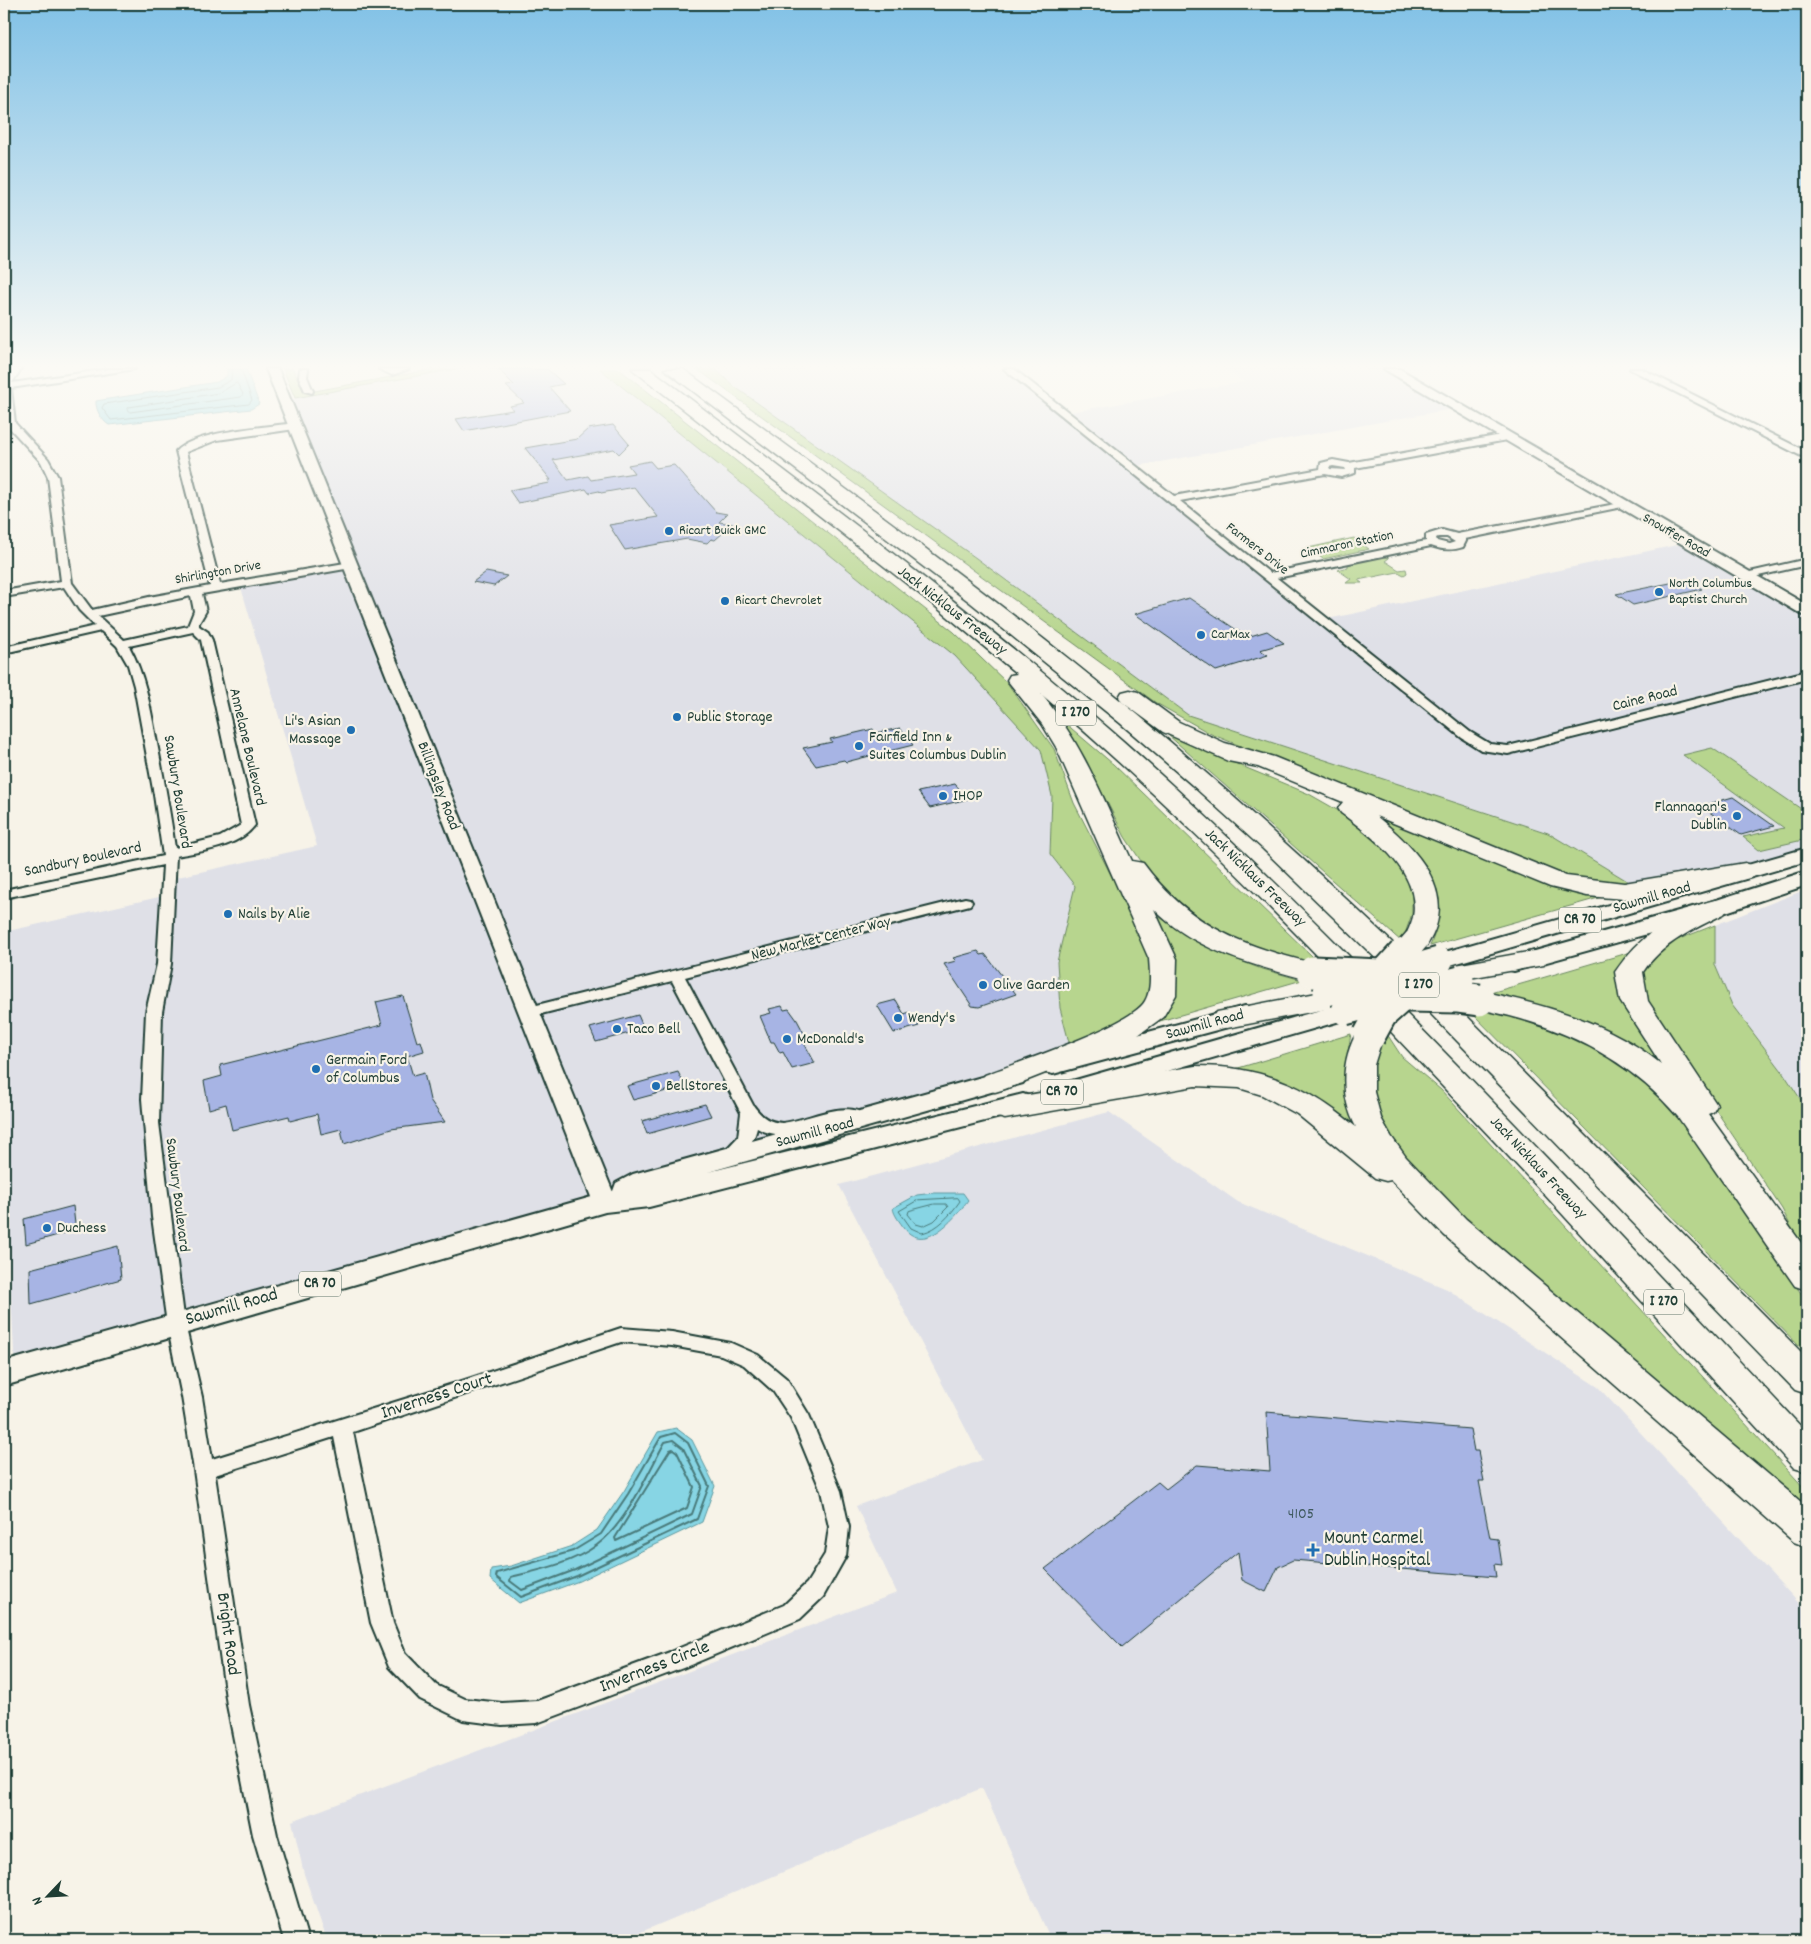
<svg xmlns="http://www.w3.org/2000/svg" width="1811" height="1944" font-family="Dekko,sans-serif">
  <rect width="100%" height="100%" fill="#f7f3e8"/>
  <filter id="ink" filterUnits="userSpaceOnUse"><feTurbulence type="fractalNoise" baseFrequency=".02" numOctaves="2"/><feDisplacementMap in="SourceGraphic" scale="10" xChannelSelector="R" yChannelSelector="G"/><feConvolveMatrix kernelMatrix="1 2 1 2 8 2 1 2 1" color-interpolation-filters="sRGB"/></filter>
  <g filter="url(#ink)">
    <g fill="#dfe0e7">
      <path d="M456 369H600L955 656 1041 750 1052 796 1050 854 1075 886 1057 963 1060 1008 1070 1046 995 1082 605 1202 15 1371 4 1155V932L168 895 169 879 317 846 240 584 351 565 285 400Z"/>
      <path d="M715 369H1008L1065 413 1244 382 1225 369H1392L1458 408 1132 467 1323 620 1691 542 1807 610V847L1742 866 1634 885 1548 833 1188 715 976 558 735 387Z"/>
      <path d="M1807 889V1109L1782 1071 1732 1005 1715 965V925Z"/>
      <path d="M1109 1112 1238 1202 1447 1289 1598 1387 1807 1612V1940H1051L982 1788 622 1940H327L304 1874 292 1821 897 1593 856 1506 982 1460 839 1185Z"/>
    </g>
    <g fill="#b7d58e" stroke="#6b8961">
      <path d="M283 369H293L304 393 434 369H456L295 398Z"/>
      <path d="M600 369H619L954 632 1008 684 1054 749 1074 803 1127 906 1152 959 1154 984 1147 1005 1130 1023 1070 1046 1060 1008 1057 962 1075 886 1050 854 1052 796 1041 750 955 656Z"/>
      <path d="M697 369H715L735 387 976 558 1188 715 1548 833 1634 885 1567 878 1211 734 1156 703Z"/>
      <path d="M1354 538 1369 549 1323 559 1308 548Z"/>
      <path d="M1383 556 1389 558 1385 561 1399 570 1406 569 1407 573 1404 575 1398 572 1358 580 1362 583H1346L1351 579 1338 570 1348 567V563Z"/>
      <path d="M1058 717 1113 764 1312 956 1317 966 1226 939 1167 892 1145 867 1125 837 1080 750Z"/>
      <path d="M1172 733 1196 747 1309 794 1358 822 1399 863 1408 882 1412 895V914L1402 942 1168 735Z"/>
      <path d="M1712 748 1807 813V839L1759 850 1743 837 1784 828 1683 755Z"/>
      <path d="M1374 814 1609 895 1430 946C1456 887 1417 848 1374 814Z"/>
      <path d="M1151 915 1158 916 1189 937 1223 954 1259 968 1302 980 1153 1023C1162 1012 1172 1002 1176 988 1181 971 1158 931 1151 915Z"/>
      <path d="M1715 925V965L1732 1005 1782 1071 1807 1109V1259L1782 1209 1653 1016 1640 981 1646 958 1669 943Z"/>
      <path d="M1631 952 1621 972 1666 1069 1487 994Z"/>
      <path d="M1473 1008 1523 1018 1585 1043 1630 1071 1656 1091 1684 1124 1807 1302V1354L1469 1010Z"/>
      <path d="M1351 1034C1343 1076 1346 1096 1357 1137L1225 1072Z"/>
      <path d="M1387 1034 1402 1057 1441 1090 1807 1491V1519L1429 1190 1386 1131 1376 1102 1372 1067 1377 1049Z"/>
    </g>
    <g fill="#87d5e4" stroke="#5d989e">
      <path d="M227 369H246L259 404 251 409 109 425C102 421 95 409 96 401L102 400 217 382 227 376Z"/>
      <path d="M934 1193H963L968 1200C956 1217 925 1255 904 1228 900 1222 894 1215 893 1208L917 1195Z"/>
      <path d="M676 1428 692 1440 715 1486 702 1522 579 1581 519 1603 490 1579 491 1569 511 1566 572 1546 597 1530 624 1491 658 1432Z"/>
    </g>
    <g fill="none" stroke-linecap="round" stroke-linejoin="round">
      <g stroke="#497a7a" stroke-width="1">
        <path d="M232 369 231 380 218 387 104 404 102 408 111 420 249 404 252 400 241 369"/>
        <path d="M237 383 243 394 241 397 130 412 127 410 129 407 219 393Z"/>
        <path d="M958 1198 960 1201C950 1215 939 1229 922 1233L911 1228 899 1211 918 1200Z"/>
        <path d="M935 1204H946L948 1207 934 1221 923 1226 916 1224 908 1214 909 1211Z"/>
      </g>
      <g stroke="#497a7a" stroke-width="2">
        <path d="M675 1433 688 1443 709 1486 697 1519 577 1576 521 1597 496 1577 497 1573 573 1551 601 1534 628 1494 661 1437Z"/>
        <path d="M673 1440 683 1448 702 1486 692 1514 575 1570 522 1590 510 1581 511 1577C540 1570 573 1563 597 1545 627 1523 647 1474 665 1442Z"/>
        <path d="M673 1449 677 1452 694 1487 687 1508 616 1541 615 1538 670 1450Z"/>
      </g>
    </g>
    <g fill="#a7b4e4" stroke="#1f3d34">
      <path d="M498 369H547L564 384 549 387 570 411 464 431 456 419 513 410 510 406 524 403 506 386 514 385Z"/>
      <path d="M613 425 629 444 619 454 614 449 553 460 568 480 588 476 591 480 634 473 628 465 650 461 656 468 674 465 716 512 727 514 719 522 733 524 715 540 711 539 707 543 687 539 625 550 609 525 658 517 634 487 601 493 599 491 589 493 586 489 518 503 509 490 550 483 548 480H551L525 448 577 439 588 429Z"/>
      <path d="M486 572 507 576 494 586 473 582Z"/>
      <path d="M1685 580 1702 589 1633 605 1616 594Z"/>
      <path d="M1189 598 1247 637 1267 631 1284 643 1260 650 1268 655 1216 671 1135 614Z"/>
      <path d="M900 728 913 745 846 762 844 760 816 766 803 748 832 742 830 739 873 729 876 733Z"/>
      <path d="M955 784 968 799 930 808 918 792Z"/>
      <path d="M1733 797 1774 826 1741 835 1701 806Z"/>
      <path d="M978 951 981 955 985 954 1016 994 979 1007 972 1006 944 964 956 961 953 958Z"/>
      <path d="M403 996 417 1042 421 1041 424 1051 407 1056 413 1076 424 1073 430 1100 445 1122 391 1129 344 1144 341 1129 321 1134 317 1114 290 1121 289 1116 232 1130 226 1104 209 1109 204 1081 222 1076 220 1065 382 1025 376 1002Z"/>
      <path d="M896 1000 904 1014 910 1012 919 1026 894 1033 877 1005Z"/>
      <path d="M782 1006 784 1010 789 1009 797 1020 806 1037 803 1041 815 1063 792 1069 783 1052 780 1053 774 1042H771L760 1016 771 1013 769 1009Z"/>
      <path d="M638 1015 644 1029 596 1042 590 1028Z"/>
      <path d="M678 1072 685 1086 633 1100 627 1086Z"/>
      <path d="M705 1104 711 1116 647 1134 642 1121Z"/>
      <path d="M73 1206 75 1224 65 1233 26 1244 24 1219Z"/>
      <path d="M118 1246 121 1279 31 1304 30 1269Z"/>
      <path d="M1266 1412 1470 1429 1474 1451H1478L1484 1481H1479L1490 1538 1498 1539 1502 1565 1494 1564 1496 1577 1293 1560 1278 1567 1266 1592 1242 1580 1238 1552 1122 1647 1045 1569 1158 1482 1166 1489 1197 1465 1270 1471Z"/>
    </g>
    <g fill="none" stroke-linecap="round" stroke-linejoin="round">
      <defs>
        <g id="street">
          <path d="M12 369H21L12 383 109 369H135L11 388 15 423 48 459 58 477 72 583 92 610 149 597 210 586 176 451C195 431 267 427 295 423L300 426 295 429 217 440 186 452 220 584 351 562 356 565 351 568 202 594 206 611 199 623V626L208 632 212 640 255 825C238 848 202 851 176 856L171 964 162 1012 159 1123 185 1324 202 1397 212 1459 456 1383 621 1328 672 1332 731 1343 758 1355 787 1379 809 1415 841 1491 849 1527 846 1556 823 1597 800 1619 683 1668 537 1723 502 1725 463 1720 420 1699 389 1667 371 1623 334 1437 215 1475 249 1705 277 1835 308 1940H284L253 1835 227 1705 194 1470 182 1397 167 1324 152 1217 142 1099 146 1012 157 964 163 865 4 898V890L163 856 154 795 134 686 128 665 117 646 101 631 4 653V647L95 626 79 610 64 587 4 597V591L61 581 48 477 41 462 6 424 4 414V381ZM191 596 194 611 188 626 124 640 98 616ZM193 632 201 640 241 825 220 837 175 848C170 811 163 774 156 738 150 705 145 675 129 646ZM621 1342 672 1346 721 1355 744 1365 773 1391 791 1418 821 1491 829 1527 825 1554 807 1583 784 1605 670 1652 537 1701 502 1703 465 1699 436 1685 405 1653 393 1623 353 1432Z"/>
          <path d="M300 369H308L307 377 313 391 312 393 305 391 299 377Z"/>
          <path d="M379 369H409L392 375Z"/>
          <path d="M1004 369H1014L1174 496 1320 469 1321 463 1333 460 1349 463 1507 434 1512 437 1507 440 1355 468V473L1341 477 1325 474 1180 501 1270 573 1426 541V535L1442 530 1457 534 1626 502V506L1622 507 1465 539 1466 541 1463 547C1451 551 1442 550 1431 546L1277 578 1470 732 1490 744 1508 746 1807 671V679L1508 754 1481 750 1462 738ZM1333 466 1345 468 1346 470 1330 469 1329 467ZM1438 537H1447L1455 542 1449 544 1437 541 1436 538Z"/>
          <path d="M1630 369H1642L1807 452V459Z"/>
          <path d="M1807 559V565L1745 579 1740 576 1741 574Z"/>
          <path d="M965 898 970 899 972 902 970 905 685 977 753 1105C761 1116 768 1122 782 1123 805 1121 835 1104 858 1111L860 1115 858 1119C850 1121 842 1121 834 1123 809 1129 782 1142 757 1128 754 1143 738 1166 721 1161L719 1157 738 1137 741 1113 672 981 529 1017 521 1012 529 1007Z"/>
        </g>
        <g id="secondary">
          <path d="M266 369H278L617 1202 614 1208 605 1211 596 1208 593 1202Z"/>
          <path d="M1384 369H1400L1807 605V616L1801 614Z"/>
        </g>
        <g id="primary">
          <path d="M1807 848V861L1447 966 1439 968 1431 966 1427 961 1431 956Z"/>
          <path d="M1807 871V885L1723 913 1514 971 1506 969 1502 964 1506 959 1707 903Z"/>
          <path d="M1345 1003 1354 1005 1357 1011 1354 1017 1060 1102 1051 1099 1047 1093 1051 1087Z"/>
          <path d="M1245 1006 1254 1008 1257 1014 1254 1020 1053 1074 1044 1072 1040 1066 1044 1060Z"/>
          <path d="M1014 1068 1023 1071 1027 1077 1023 1083 708 1172 1023 1094 1032 1097 1036 1103 1032 1109 649 1207 605 1212 4 1386V1362L613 1191 616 1183 633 1174Z"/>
        </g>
        <g id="highway">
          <path d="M632 369H651C810 491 972 609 1123 741 1200 809 1274 881 1347 954 1504 1110 1655 1272 1807 1433V1472L1794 1468 1544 1194 1363 1002 1227 1028 1217 1026 1213 1019 1217 1012 1348 987C1250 886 1149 785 1041 694 1083 743 1105 803 1132 861L1143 863C1192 930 1245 946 1323 966L1327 972 1323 978 1313 981C1257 966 1195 952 1154 909L1177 959 1176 995 1163 1017 1134 1038 1005 1089 995 1092 985 1089 980 1082 985 1075C1016 1063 1131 1026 1145 1001 1152 989 1150 972 1149 959L1056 747 1042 724 1007 680 1010 675 1017 674 935 606Z"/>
          <path d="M664 369H683C836 482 990 593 1137 714 1235 796 1330 882 1422 971L1534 951 1544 953 1548 959 1544 965 1435 984 1807 1358V1394L1795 1390 1399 981 1263 849 1192 785 1120 723 971 603Z"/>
          <path d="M1130 690 1138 692 1179 722 1225 743 1274 757 1566 876 1624 883 1745 863 1754 866 1758 871 1754 876 1745 879 1624 899 1587 896 1550 887 1376 816C1415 847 1461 893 1427 945L1417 947 1407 945 1404 939C1407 932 1411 925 1413 917 1421 872 1373 837 1341 813L1338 808 1343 802 1258 767 1228 761 1163 732 1122 702 1119 697 1122 692Z"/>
          <path d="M1715 900 1724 902 1728 908 1724 914C1694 929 1662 943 1643 972L1648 1001 1717 1105 1713 1112 1708 1114 1807 1251V1290L1795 1286 1678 1117C1637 1068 1583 1037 1521 1019 1504 1014 1486 1011 1469 1006L1465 1000 1469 994 1479 991C1543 1004 1610 1022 1661 1064L1620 1001 1615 972C1638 938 1674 910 1715 900Z"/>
          <path d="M1369 1027 1379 1029 1383 1036 1374 1065V1092L1381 1118 1391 1136 1406 1157 1466 1219 1807 1507V1547L1794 1542 1444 1235 1391 1180 1386 1181 1375 1178 1297 1114 1262 1095 1239 1088 1195 1086 1005 1119 994 1116 990 1109 994 1102 1005 1099 1195 1066C1261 1066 1306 1085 1356 1127 1340 1097 1340 1059 1359 1029Z"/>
        </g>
      </defs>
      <use href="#street" stroke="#1f3d34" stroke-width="4"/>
      <use href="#secondary" stroke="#1f3d34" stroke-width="4"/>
      <use href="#primary" stroke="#1f3d34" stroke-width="4"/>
      <use href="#highway" stroke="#1f3d34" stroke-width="3"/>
      <use href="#street" fill="#f7f3e8" fill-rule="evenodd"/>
      <use href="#secondary" fill="#f7f3e8" fill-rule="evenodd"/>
      <use href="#primary" fill="#f7f3e8" fill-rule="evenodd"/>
      <use href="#highway" fill="#f7f3e8" fill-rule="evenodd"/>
      <defs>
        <g id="primary-bridge">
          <path d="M1401 972 1439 961"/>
          <path d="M1423 990 1460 980"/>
          <path d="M1327 992 1368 980"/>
          <path d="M1345 1011 1386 1000"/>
        </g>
        <path id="highway-bridge-far1" d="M1403 955 1417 939"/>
        <g id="highway-bridge">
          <path d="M1313 972 1426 977"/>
          <path d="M1375 986 1404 954"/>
          <path d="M1363 995 1457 997 1479 1000"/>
          <path d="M1369 1036 1381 1014 1410 988"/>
        </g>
      </defs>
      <use href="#primary-bridge" stroke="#1f3d34" stroke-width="31" stroke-linecap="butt"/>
      <use href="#highway-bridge-far1" stroke="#1f3d34" stroke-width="27" stroke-linecap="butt"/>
      <use href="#highway-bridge" stroke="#1f3d34" stroke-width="35" stroke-linecap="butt"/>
      <use href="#primary-bridge" stroke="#f7f3e8" stroke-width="27"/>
      <use href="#highway-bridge-far1" stroke="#f7f3e8" stroke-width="24"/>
      <use href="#highway-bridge" stroke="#f7f3e8" stroke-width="31"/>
    </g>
  </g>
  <linearGradient id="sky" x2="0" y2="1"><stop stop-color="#81c1e6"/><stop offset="0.57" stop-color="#fbfaf5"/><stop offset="1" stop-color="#fbfaf5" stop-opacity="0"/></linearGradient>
  <rect width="1811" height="642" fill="url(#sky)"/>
  <g fill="#1f6fb2" stroke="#f7f3e8" stroke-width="2">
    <circle cx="669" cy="531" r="5"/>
    <circle cx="1659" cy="592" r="5"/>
    <circle cx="725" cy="601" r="5"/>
    <circle cx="1201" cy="635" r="5"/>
    <circle cx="677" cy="717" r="5"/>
    <circle cx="351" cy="730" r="5"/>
    <circle cx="859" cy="746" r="5"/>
    <circle cx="943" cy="796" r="5"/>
    <circle cx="1737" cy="816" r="5"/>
    <circle cx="228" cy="914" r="5"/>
    <circle cx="983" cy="985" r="5"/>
    <circle cx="898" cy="1018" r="5"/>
    <circle cx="617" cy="1029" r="5"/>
    <circle cx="787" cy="1039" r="5"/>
    <circle cx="316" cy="1069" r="5"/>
    <circle cx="656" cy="1086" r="5"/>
    <circle cx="47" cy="1228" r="5"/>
    <path d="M1310.5 1542.5h5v5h5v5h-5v5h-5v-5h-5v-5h5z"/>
  </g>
  <g text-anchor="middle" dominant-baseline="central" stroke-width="4.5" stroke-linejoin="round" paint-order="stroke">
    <g font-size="14" fill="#1f3d34" stroke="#f7f3e8" text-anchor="start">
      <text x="679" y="531">Ricart Buick GMC</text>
      <text x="1669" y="584">North Columbus<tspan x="1669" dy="16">Baptist Church</tspan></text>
      <text x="735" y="601">Ricart Chevrolet</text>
      <text x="1211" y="635">CarMax</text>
    </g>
    <g font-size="14" fill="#1f3d34" stroke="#f7f3e8">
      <text transform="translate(1676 536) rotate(30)">Snouffer Road</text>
      <text transform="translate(1347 545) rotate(-12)">Cimmaron Station</text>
      <text transform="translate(1257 549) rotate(38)">Farmers Drive</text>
      <text transform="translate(218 573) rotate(-10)">Shirlington Drive</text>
    </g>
    <g fill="#f7f3e8" stroke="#60746a" stroke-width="1">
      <rect x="1056" y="700.5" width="40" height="25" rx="4"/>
      <rect x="1559" y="907.5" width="42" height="25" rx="4"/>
      <rect x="1399" y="972.5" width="40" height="25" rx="4"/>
      <rect x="1041" y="1079.5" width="42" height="25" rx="4"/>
      <rect x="299" y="1271.5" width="42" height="25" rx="4"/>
      <rect x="1644" y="1289.5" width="40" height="25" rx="4"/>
    </g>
    <g font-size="15" font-weight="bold" fill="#1f3d34">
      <text x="1076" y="713">I 270</text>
      <text x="1580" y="920">CR 70</text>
      <text x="1419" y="985">I 270</text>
      <text x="1062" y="1092">CR 70</text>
      <text x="320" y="1284">CR 70</text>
      <text x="1664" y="1302">I 270</text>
    </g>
    <g font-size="16" fill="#1f3d34" stroke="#f7f3e8">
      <text transform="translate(952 611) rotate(38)">Jack Nicklaus Freeway</text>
      <text transform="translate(1645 699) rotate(-14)">Caine Road</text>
      <text transform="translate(247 747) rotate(77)">Annelane Boulevard</text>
      <text transform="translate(438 786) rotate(69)">Billingsley Road</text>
      <text transform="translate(177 792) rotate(81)">Sawbury Boulevard</text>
      <text transform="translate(83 860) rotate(-12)">Sandbury Boulevard</text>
      <text transform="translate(1255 878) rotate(44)">Jack Nicklaus Freeway</text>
      <text transform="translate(1652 898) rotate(-16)">Sawmill Road</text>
      <text transform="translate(821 939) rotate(-14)">New Market Center Way</text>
      <text transform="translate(1205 1025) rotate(-15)">Sawmill Road</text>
      <text transform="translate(815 1133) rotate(-15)">Sawmill Road</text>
      <text transform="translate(1538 1168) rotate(47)">Jack Nicklaus Freeway</text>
      <text transform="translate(177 1195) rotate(83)">Sawbury Boulevard</text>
    </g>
    <g font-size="16" fill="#1f3d34" stroke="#f7f3e8" text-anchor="start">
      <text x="687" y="717">Public Storage</text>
      <text x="341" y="721" text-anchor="end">Li's Asian<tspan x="341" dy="18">Massage</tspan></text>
      <text x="869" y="737">Fairfield Inn &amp;<tspan x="869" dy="18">Suites Columbus Dublin</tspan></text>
      <text x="953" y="796">IHOP</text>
      <text x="1727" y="807" text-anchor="end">Flannagan's<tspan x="1727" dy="18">Dublin</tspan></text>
      <text x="238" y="914">Nails by Alie</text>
      <text x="993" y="985">Olive Garden</text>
      <text x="908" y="1018">Wendy's</text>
      <text x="627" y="1029">Taco Bell</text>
      <text x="797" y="1039">McDonald's</text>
      <text x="326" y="1060">Germain Ford<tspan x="326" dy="18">of Columbus</tspan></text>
      <text x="666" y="1086">BellStores</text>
      <text x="57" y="1228">Duchess</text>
    </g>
    <g font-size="16" fill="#415b60">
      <text x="1301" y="1514">4105</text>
    </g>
    <g font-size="19" fill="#1f3d34" stroke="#f7f3e8">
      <text transform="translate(232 1308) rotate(-16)">Sawmill Road</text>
      <text transform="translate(437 1397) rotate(-18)">Inverness Court</text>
      <text transform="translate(227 1634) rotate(82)">Bright Road</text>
      <text transform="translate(655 1668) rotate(-21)">Inverness Circle</text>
    </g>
    <g font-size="19" fill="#1f3d34" stroke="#f7f3e8" text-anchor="start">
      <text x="1324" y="1539">Mount Carmel<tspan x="1324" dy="22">Dublin Hospital</tspan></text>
    </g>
  </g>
  <rect width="1811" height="1944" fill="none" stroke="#f7f3e8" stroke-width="20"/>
  <rect x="10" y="10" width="1791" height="1924" fill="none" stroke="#1f3d34" stroke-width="2" filter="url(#ink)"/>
  <g transform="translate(48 1896) rotate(245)" stroke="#f7f3e8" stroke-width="4" paint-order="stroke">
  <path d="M0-4L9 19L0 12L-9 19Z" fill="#1f3d34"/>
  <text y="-8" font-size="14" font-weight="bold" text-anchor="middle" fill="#1f3d34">N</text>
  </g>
</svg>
